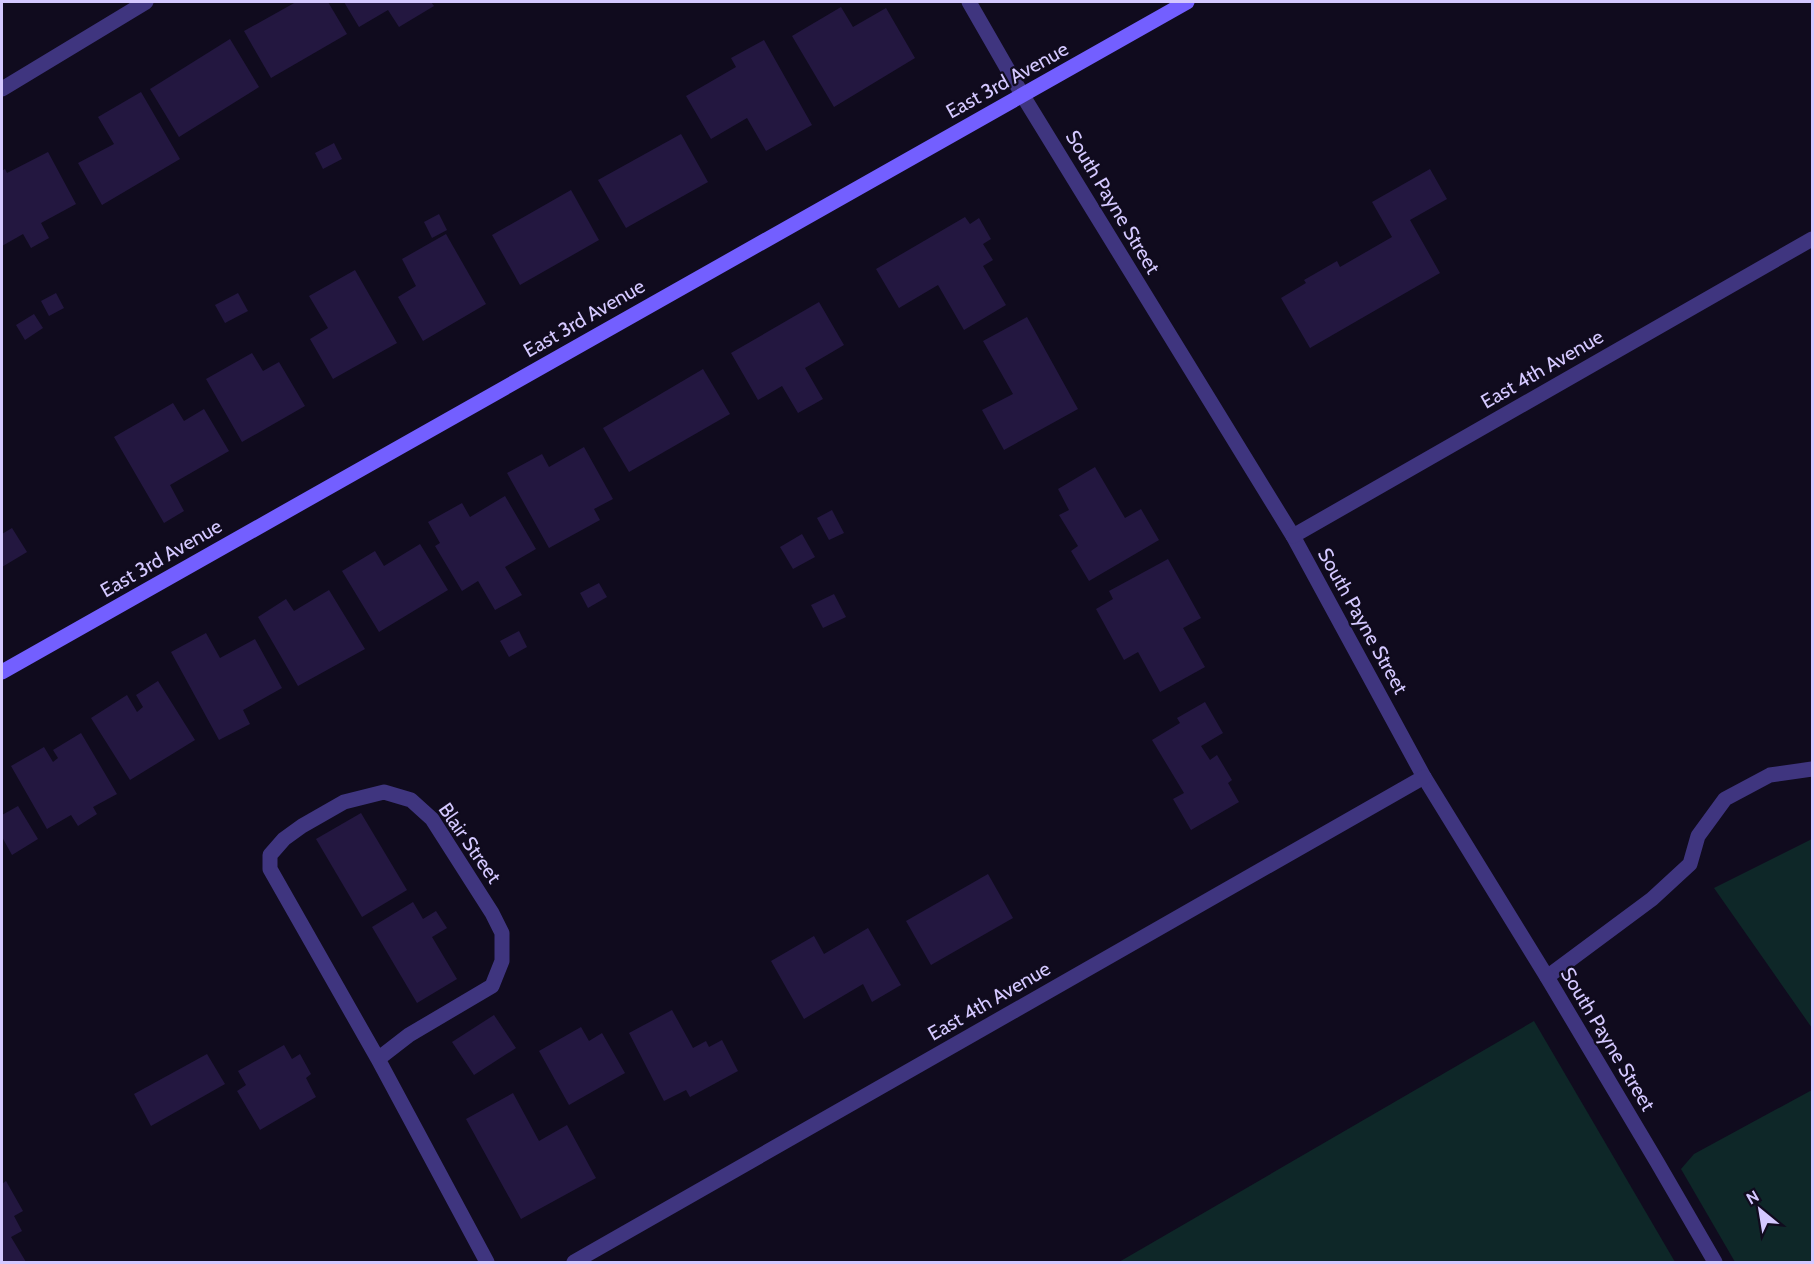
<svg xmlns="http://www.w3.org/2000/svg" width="1814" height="1264" font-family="Cabin,sans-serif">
  <rect width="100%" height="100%" fill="#100b1e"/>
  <g fill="#0e2728">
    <path d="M1812 839V1028L1714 888Z"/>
    <path d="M1534 1021 1675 1262H1119Z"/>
    <path d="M1812 1090V1262H1735L1681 1169 1694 1154Z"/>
  </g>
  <g fill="#231740">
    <path d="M296 2H328L347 34 271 78 244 31Z"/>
    <path d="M344 2H431L434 6 399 27 388 10 359 27Z"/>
    <path d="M841 7 853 27 886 8 915 58 834 107 792 36Z"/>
    <path d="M230 39 259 87 179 137 150 89Z"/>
    <path d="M764 40 812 125 766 151 747 118 711 139 686 96 736 67 731 58Z"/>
    <path d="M141 92 180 159 102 205 78 163 114 144 98 117Z"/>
    <path d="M681 134 708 182 626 228 598 180Z"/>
    <path d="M334 143 342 159 323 169 315 153Z"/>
    <path d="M48 152 76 204 41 223 49 238 31 248 23 234 2 246V171L5 169 7 173Z"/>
    <path d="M1430 169 1447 199 1410 220 1440 273 1310 348 1281 298 1306 283 1304 280 1337 261 1340 267 1392 237 1372 202Z"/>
    <path d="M571 190 599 240 520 285 492 235Z"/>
    <path d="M439 214 447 230 432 238 424 222Z"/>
    <path d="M965 217 970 224 979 218 991 239 983 244 993 260 983 266 1006 305 964 330 938 285 899 308 876 269Z"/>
    <path d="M446 234 486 304 423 341 398 297 416 286 402 259Z"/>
    <path d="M355 270 397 343 333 379 310 339 328 328 309 296Z"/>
    <path d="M56 293 64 308 49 316 41 301Z"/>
    <path d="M238 293 248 311 225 323 215 305Z"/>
    <path d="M819 302 844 345 805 368 823 399 798 413 782 386 758 400 731 353Z"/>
    <path d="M34 314 43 328 25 340 16 325Z"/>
    <path d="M1027 317 1078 409 1004 450 982 410 1013 394 983 341Z"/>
    <path d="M252 353 263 371 279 362 305 406 242 442 206 379Z"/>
    <path d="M703 369 730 414 629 472 603 428Z"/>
    <path d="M173 403 184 421 204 409 229 451 170 485 184 511 164 523 114 437Z"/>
    <path d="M584 447 613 499 594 509 600 520 549 548 507 473 542 454 549 467Z"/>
    <path d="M1095 467 1125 518 1141 509 1159 540 1089 581 1071 551 1078 546 1059 515 1069 510 1058 489Z"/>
    <path d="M505 496 536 549 505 567 522 595 495 610 478 581 462 591 435 546 440 543 428 522 462 503 470 517Z"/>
    <path d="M832 510 844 533 829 540 817 518Z"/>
    <path d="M12 528 27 552 2 567V534Z"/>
    <path d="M802 534 815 557 793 569 780 547Z"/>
    <path d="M420 544 448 590 379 632 342 571 375 551 384 566Z"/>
    <path d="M1168 559 1201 618 1183 628 1205 667 1160 692 1138 652 1124 660 1096 609 1113 599 1109 591Z"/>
    <path d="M599 583 607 597 588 608 580 593Z"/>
    <path d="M329 590 365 649 298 686 258 617 286 599 294 611Z"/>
    <path d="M834 594 846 617 823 628 811 605Z"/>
    <path d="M519 631 527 647 509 657 500 641Z"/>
    <path d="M206 633 220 658 255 639 282 688 243 710 250 724 219 740 171 652Z"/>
    <path d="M158 681 195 740 130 780 91 718 127 695 137 712 143 707 136 695Z"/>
    <path d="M1205 702 1223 733 1201 746 1210 760 1217 755 1232 780 1228 783 1239 802 1191 830 1173 799 1184 793 1152 740 1180 723 1177 718Z"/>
    <path d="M81 733 117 794 93 807 97 814 78 826 71 815 47 829 11 766 44 747 53 762 58 758 53 750Z"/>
    <path d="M18 806 38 839 12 855 2 837V815Z"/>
    <path d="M361 813 407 890 362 917 316 839Z"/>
    <path d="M988 874 1013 918 931 965 906 921Z"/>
    <path d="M413 902 423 919 436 911 447 928 432 937 457 979 417 1003 372 927Z"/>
    <path d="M868 928 901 985 872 1002 863 984 804 1019 771 961 814 936 824 954Z"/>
    <path d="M672 1010 693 1048 706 1041 709 1047 722 1040 738 1071 690 1097 686 1090 664 1101 629 1033Z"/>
    <path d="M494 1015 516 1048 474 1075 452 1042Z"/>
    <path d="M581 1027 589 1041 602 1033 625 1073 569 1105 539 1051Z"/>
    <path d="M284 1045 292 1059 300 1054 311 1074 306 1078 316 1097 260 1130 237 1091 246 1085 238 1071Z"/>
    <path d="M207 1054 225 1084 151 1126 134 1094Z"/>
    <path d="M513 1093 539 1141 567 1125 596 1178 521 1219 466 1119Z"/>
    <path d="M6 1181 23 1211 14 1216 22 1231 11 1237 26 1262H2V1184Z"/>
  </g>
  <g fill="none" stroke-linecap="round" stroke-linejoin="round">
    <path stroke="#3f357f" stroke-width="15" d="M1547 977 1652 899 1690 864 1698 836 1725 799 1770 775 1812 769"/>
    <g stroke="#3f357f" stroke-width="15">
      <path d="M969 2 1023 96 1293 536 1424 777 1547 977 1657 1162 1715 1262"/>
      <path d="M2 89 146 2"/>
      <path d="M1293 536 1812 239"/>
      <path d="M378 1059 409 1035 492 986 502 961V933L492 913 432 819 411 800 384 792 344 802 302 826 284 839 270 855V869L378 1059 487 1262"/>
      <path d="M574 1262 1424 777"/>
    </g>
    <path stroke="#735fff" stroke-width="15" d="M2 672 1187 2"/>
  </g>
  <g text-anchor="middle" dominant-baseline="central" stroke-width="4.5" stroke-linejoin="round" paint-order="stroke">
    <g font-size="20" fill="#d4c8ff" stroke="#100b1e">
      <text transform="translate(1007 80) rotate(-29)">East 3rd Avenue</text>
      <text transform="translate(1113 202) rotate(59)">South Payne Street</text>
      <text transform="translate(584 318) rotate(-30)">East 3rd Avenue</text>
      <text transform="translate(1542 369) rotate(-30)">East 4th Avenue</text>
      <text transform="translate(161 558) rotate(-30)">East 3rd Avenue</text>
      <text transform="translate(1363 621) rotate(61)">South Payne Street</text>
      <text transform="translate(470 843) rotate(55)">Blair Street</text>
      <text transform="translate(989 1001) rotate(-30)">East 4th Avenue</text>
      <text transform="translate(1608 1039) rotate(59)">South Payne Street</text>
    </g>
  </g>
  <rect width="1814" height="1264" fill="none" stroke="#d4c8ff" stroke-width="6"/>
  <g transform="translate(1760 1210) rotate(330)" stroke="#100b1e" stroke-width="4.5" paint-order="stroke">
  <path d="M0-4.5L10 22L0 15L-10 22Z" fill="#d4c8ff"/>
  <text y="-9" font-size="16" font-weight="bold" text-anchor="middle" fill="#d4c8ff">N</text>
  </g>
</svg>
